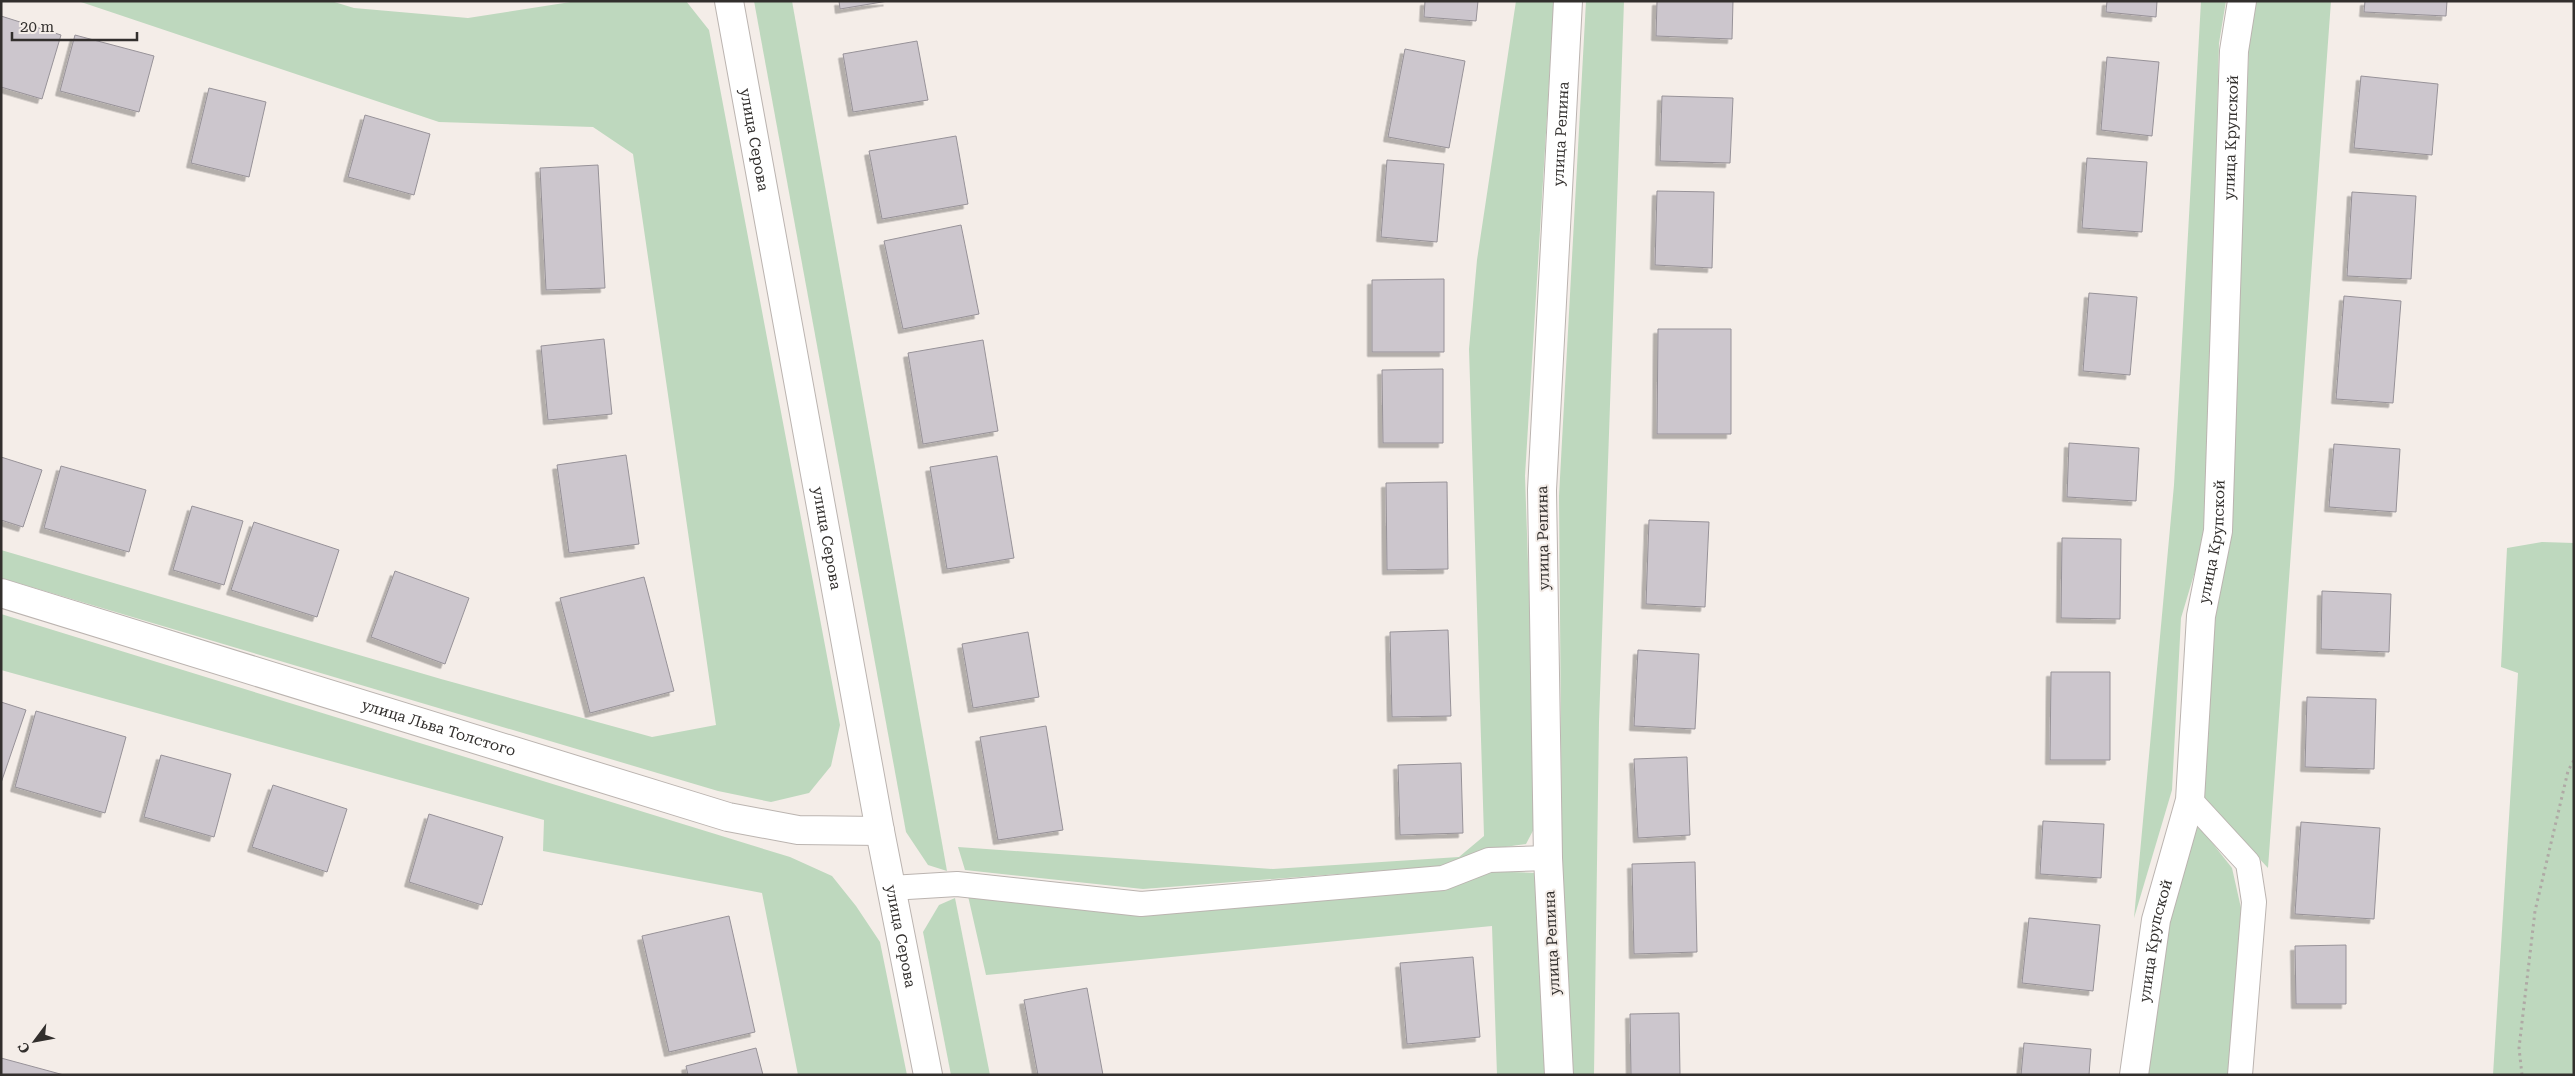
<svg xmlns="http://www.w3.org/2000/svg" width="2575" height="1076" font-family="'Roboto Serif',serif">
  <defs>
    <filter id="shadow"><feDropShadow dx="-4.5" dy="4.5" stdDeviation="0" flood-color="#0004"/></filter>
  </defs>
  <rect width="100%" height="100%" fill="#f4ede8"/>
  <g fill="#bed8be">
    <path d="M78 1H331L354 8 468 18 577 1H686L709 30 840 725 831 766 809 793 771 802 718 791 1 578V550L441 679 652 737 716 725 633 154 593 127 439 122Z"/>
    <path d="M754 1H792L947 871 928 865 906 832Z"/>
    <path d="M1516 1H1554L1525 476 1537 823 1526 844C1496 848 1469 852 1442 866L1143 889 965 870 958 847 1273 869 1459 857 1484 836 1469 349 1477 260Z"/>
    <path d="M1586 1H1624L1599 722 1594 1075H1573L1562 856 1559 496Z"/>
    <path d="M2201 1H2226L2219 43 2207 531 2181 618 2172 790 2134 918 2174 485Z"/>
    <path d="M2256 1H2331L2268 868 2202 797 2210 620 2231 528 2249 43Z"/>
    <path d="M2542 542 2574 543V1075H2493L2518 673 2501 667 2507 548Z"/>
    <path d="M1 614 790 857 832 876 856 906 880 942 907 1075H798L762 893 543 851 544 820 1 670Z"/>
    <path d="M2195 821 2232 868 2241 908 2229 1075H2148L2168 921Z"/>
    <path d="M1484 871 1537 873 1545 1075H1497L1492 926 986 975 968 896 1143 913Z"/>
    <path d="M955 898 990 1075H951L923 932 939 905Z"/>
  </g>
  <g fill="#ccc6cd" stroke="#979298" filter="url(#shadow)">
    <path d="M839 1H888L840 9Z"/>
    <path d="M1425 1H1478L1476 21 1424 17Z"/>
    <path d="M1657 1H1733L1732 39 1656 36Z"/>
    <path d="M2107 1H2157L2156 17 2106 12Z"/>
    <path d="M2365 1H2447L2446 16 2364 12Z"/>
    <path d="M1 16 61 35 42 99 1 87Z"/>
    <path d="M75 35 154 56 139 112 60 91Z"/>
    <path d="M917 41 928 100 853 112 843 54Z"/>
    <path d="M1405 49 1465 61 1449 148 1388 137Z"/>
    <path d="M2107 57 2159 62 2152 136 2101 130Z"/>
    <path d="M2361 76 2438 84 2432 155 2354 148Z"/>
    <path d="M209 88 266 102 249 177 191 163Z"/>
    <path d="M1662 96 1733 98 1730 163 1660 161Z"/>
    <path d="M365 115 430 134 414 195 348 177Z"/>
    <path d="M956 136 968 204 882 219 869 151Z"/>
    <path d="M2087 158 2147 162 2142 232 2082 228Z"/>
    <path d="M1387 160 1444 164 1437 242 1381 237Z"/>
    <path d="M598 165 605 288 546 290 540 168Z"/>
    <path d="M1657 191 1714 192 1712 268 1655 265Z"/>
    <path d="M2352 192 2416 196 2411 279 2347 276Z"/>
    <path d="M961 225 979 314 903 329 884 241Z"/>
    <path d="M1444 279V352H1372V280Z"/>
    <path d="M2089 293 2137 297 2130 375 2083 371Z"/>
    <path d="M2344 296 2401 301 2393 403 2336 399Z"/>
    <path d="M1658 329H1731V434H1657Z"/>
    <path d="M604 339 612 414 548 420 541 346Z"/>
    <path d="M983 340 998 431 923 444 908 353Z"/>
    <path d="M1443 369V443H1383L1382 370Z"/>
    <path d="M2069 443 2139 448 2136 501 2067 497Z"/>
    <path d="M2334 444 2400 449 2396 512 2329 507Z"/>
    <path d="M626 455 639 544 569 553 557 465Z"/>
    <path d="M997 456 1014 558 947 569 930 467Z"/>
    <path d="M1 457 42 470 23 527 1 520Z"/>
    <path d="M61 466 146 490 129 552 44 528Z"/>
    <path d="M1447 482 1448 569 1387 570 1386 483Z"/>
    <path d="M192 506 243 521 224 585 173 570Z"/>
    <path d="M1649 520 1709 522 1705 607 1646 604Z"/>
    <path d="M254 522 339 550 317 617 231 590Z"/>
    <path d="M2062 538 2121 539 2120 619 2061 618Z"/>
    <path d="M395 571 469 598 445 664 371 637Z"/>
    <path d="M644 577 674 691 590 713 560 598Z"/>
    <path d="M2322 591 2391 594 2389 652 2321 649Z"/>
    <path d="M1448 630 1451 716 1392 717 1390 632Z"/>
    <path d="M1028 632 1039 697 973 708 962 644Z"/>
    <path d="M1638 650 1699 654 1695 729 1634 726Z"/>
    <path d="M2051 672H2110V760H2050Z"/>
    <path d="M2307 697 2376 699 2374 769 2305 767Z"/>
    <path d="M1 702 26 710 1 783Z"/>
    <path d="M36 711 126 737 105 813 15 787Z"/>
    <path d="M1046 726 1063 830 998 840 980 737Z"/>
    <path d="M161 755 231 774 214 837 144 817Z"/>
    <path d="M1687 757 1690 835 1638 838 1634 759Z"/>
    <path d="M1461 763 1463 833 1400 835 1398 765Z"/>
    <path d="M273 785 347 809 327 872 252 847Z"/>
    <path d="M429 814 503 837 482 905 409 882Z"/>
    <path d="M2043 821 2104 824 2101 878 2040 874Z"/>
    <path d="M2301 822 2380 828 2374 919 2295 914Z"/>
    <path d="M1695 862 1697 952 1634 954 1632 864Z"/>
    <path d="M729 916 755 1032 669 1052 642 936Z"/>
    <path d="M2029 918 2100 925 2093 991 2022 983Z"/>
    <path d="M2346 945V1004H2296L2295 946Z"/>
    <path d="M1473 957 1480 1037 1407 1044 1400 963Z"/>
    <path d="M1087 988 1103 1075H1038L1024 1000Z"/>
    <path d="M1679 1013 1680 1075H1631L1630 1014Z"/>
    <path d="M2024 1043 2091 1049 2089 1075H2021Z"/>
    <path d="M756 1048 763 1075H688L686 1066Z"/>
    <path d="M1 1058 64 1075H1Z"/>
  </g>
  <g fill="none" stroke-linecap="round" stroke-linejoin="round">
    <defs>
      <g id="service">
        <path d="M2190 800 2248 863 2254 902 2240 1075"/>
        <path d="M891 888 957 884 1141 904 1443 878 1489 860 1548 858"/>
      </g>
      <g id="minor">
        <path id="s1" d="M1 593 728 817 798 830 880 831"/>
        <path id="s2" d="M1559 1075 1548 858 1542 490 1568 1"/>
        <path id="s3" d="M2134 1075 2156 920 2190 800 2201 616 2218 531 2234 51 2242 1"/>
      </g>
      <g id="secondary">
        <path id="s4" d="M729 1 880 831 928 1075"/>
      </g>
    </defs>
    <use href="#service" stroke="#bbb4b0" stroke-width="26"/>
    <use href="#minor" stroke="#bbb4b0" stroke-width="30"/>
    <use href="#secondary" stroke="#bbb4b0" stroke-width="30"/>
    <path stroke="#afa9a5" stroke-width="3" stroke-dasharray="2.5 4" stroke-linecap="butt" d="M2522 1075 2519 1048 2535 911 2568 771 2574 760"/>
    <use href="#service" stroke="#fff" stroke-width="24"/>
    <use href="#minor" stroke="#fff" stroke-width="28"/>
    <use href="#secondary" stroke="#fff" stroke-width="28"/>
  </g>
  <g text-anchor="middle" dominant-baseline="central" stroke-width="4" stroke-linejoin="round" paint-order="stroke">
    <g font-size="15" fill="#322f2d" stroke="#f4ede8">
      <text stroke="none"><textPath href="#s2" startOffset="942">улица Репина</textPath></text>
      <text stroke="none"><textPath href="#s3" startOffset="946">улица Крупской</textPath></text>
      <text stroke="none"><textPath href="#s4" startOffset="141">улица Серова</textPath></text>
      <text stroke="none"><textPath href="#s4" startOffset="546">улица Серова</textPath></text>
      <text transform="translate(1543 538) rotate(-91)">улица Репина</text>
      <text stroke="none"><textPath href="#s3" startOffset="541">улица Крупской</textPath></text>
      <text stroke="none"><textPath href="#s1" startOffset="458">улица Льва Толстого</textPath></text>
      <text stroke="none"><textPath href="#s4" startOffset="951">улица Серова</textPath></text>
      <text stroke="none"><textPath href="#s3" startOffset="136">улица Крупской</textPath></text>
      <text transform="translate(1552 943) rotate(-93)">улица Репина</text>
    </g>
  </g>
  <rect width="2575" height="1076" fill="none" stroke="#322f2d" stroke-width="5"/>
  <g transform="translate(35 1041) rotate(238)" stroke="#f4ede8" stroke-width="4" paint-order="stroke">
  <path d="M0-4L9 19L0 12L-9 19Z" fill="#322f2d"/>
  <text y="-8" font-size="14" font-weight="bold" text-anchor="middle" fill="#322f2d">С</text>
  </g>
  <path d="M12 32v8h125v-8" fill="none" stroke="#322f2d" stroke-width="2.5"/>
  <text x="20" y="32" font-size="15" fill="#322f2d" stroke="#f4ede8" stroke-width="4" paint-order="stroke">20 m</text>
</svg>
